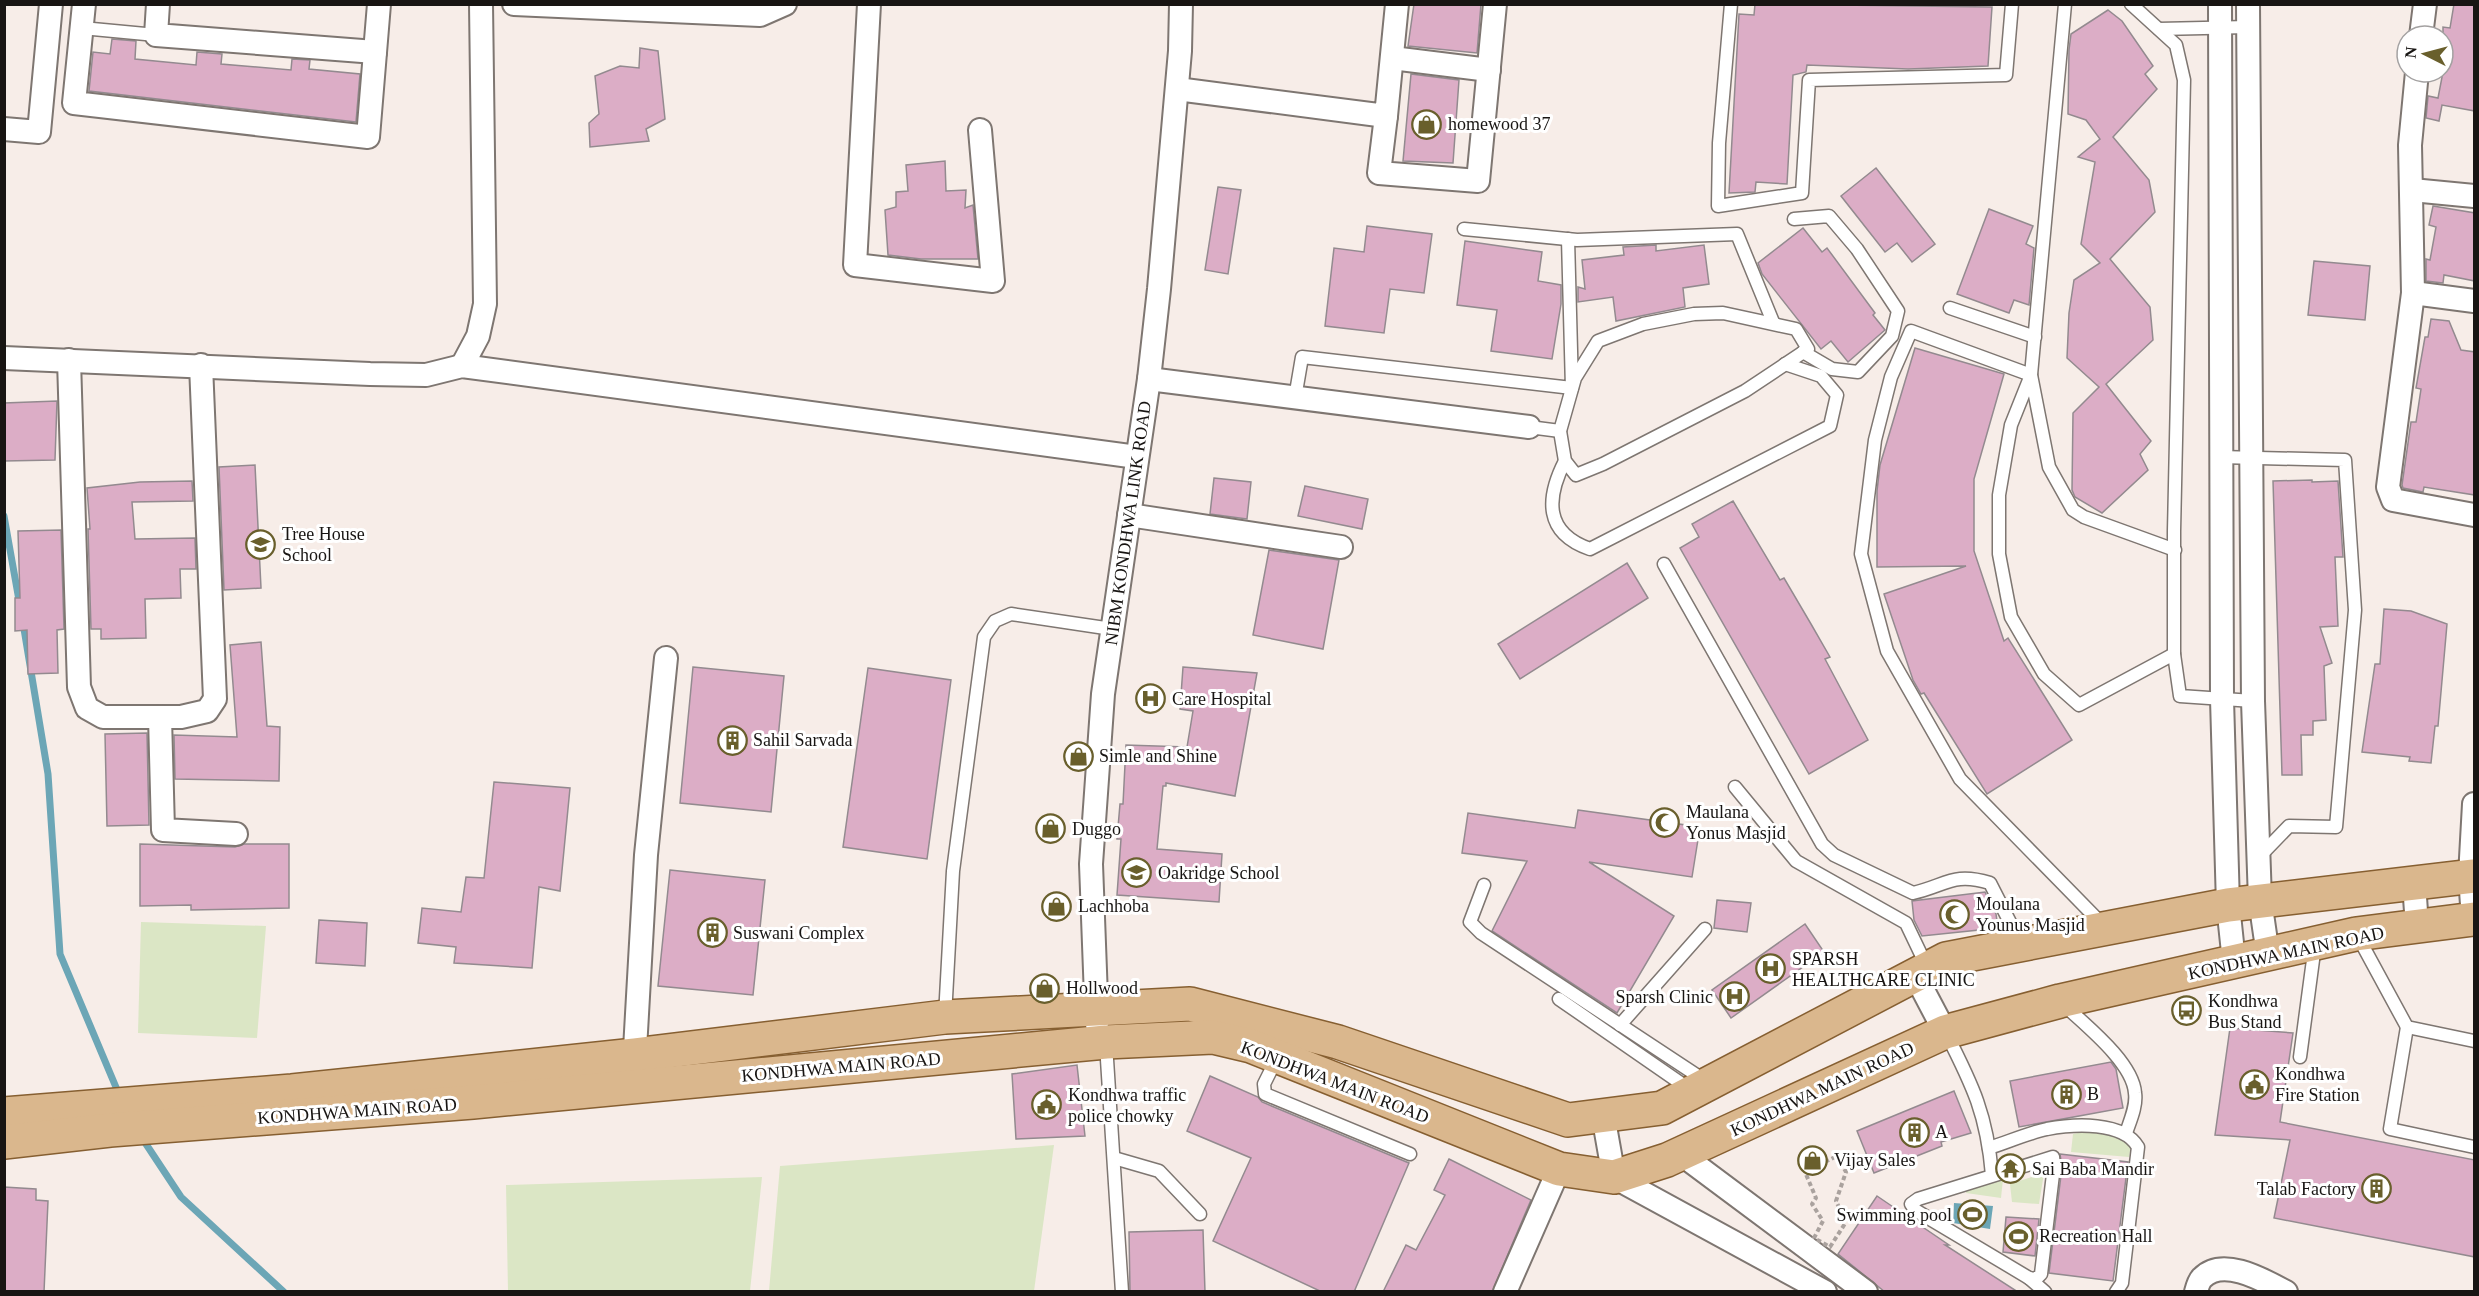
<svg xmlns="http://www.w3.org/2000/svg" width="2479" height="1296" font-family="'Times New Roman',serif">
  <rect width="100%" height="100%" fill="#f7ede8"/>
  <g fill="#dbe6c5">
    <path d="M141 922 266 926 257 1038 138 1033Z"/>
    <path d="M2135 1122 2129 1157 2071 1152 2073 1134Z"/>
    <path d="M1054 1145 1034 1291H769L780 1166Z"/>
    <path d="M2044 1173 2039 1204 2012 1202 2010 1184Z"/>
    <path d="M762 1177 750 1291H508L506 1185Z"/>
    <path d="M2003 1179 2001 1198 1966 1193V1187Z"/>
  </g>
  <path fill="#6ca6b6" d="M1954 1203 1993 1206 1990 1229 1953 1223Z"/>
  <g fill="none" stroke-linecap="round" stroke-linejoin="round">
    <g stroke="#6ca6b6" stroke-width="7">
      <path d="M4 516 20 606"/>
      <path d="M23 623 48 774 60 954 118 1092"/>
      <path d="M142 1138 181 1197 284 1292"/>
    </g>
  </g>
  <g fill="#dcadc6" stroke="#938a8f" stroke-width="1.5">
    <path d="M1414 4H1481L1477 53 1408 46Z"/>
    <path d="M1755 4 1992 7 1988 66 1908 69 1807 65 1806 72 1793 75 1787 184 1756 182 1755 192 1729 193 1739 14 1754 15Z"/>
    <path d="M2454 4H2475V111L2442 105 2439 121 2426 118 2428 96 2438 98 2443 72V27L2450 28Z"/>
    <path d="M2108 10 2122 21 2153 66 2145 74 2157 89 2113 137 2149 180 2155 212 2110 259 2150 307 2153 340 2106 384 2151 441 2140 454 2148 470 2102 513 2075 497 2072 490 2073 413 2099 387 2067 358 2069 313 2074 280 2100 263 2081 244 2095 162 2078 157 2100 139 2086 120 2068 114 2069 50 2071 34Z"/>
    <path d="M112 39 136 41 135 59 196 65 197 52 222 54 221 64 291 70 292 59 310 60 309 69 360 74 356 122 89 91 93 52 110 54Z"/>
    <path d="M640 48 658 51 665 119 646 129 649 141 590 147 589 123 599 114 595 76 620 66 639 68Z"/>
    <path d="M1411 74 1459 80 1453 163 1403 161Z"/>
    <path d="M945 161 946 191 966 190 965 208 973 205 978 259H921L888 255 885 210 896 207V192L908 191 906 165Z"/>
    <path d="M1876 168 1935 244 1912 262 1897 243 1885 252 1841 196Z"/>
    <path d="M1218 187 1241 190 1228 274 1205 270Z"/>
    <path d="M2433 206 2475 213V281L2444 275 2443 283 2426 281V259L2430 260 2436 227 2429 225Z"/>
    <path d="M1989 209 2033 226 2026 244 2034 248 2029 305 2014 300 2009 313 1957 294Z"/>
    <path d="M1367 226 1432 234 1424 293 1390 289 1384 333 1325 326 1334 248 1364 252Z"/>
    <path d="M1803 228 1822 252 1827 248 1875 313 1873 315 1885 330 1848 362 1831 341 1821 349 1762 274 1758 263Z"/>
    <path d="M1465 241 1542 252 1538 281 1561 285V304L1552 359 1491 351 1497 310 1457 305Z"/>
    <path d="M1656 245V251L1704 245 1709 284 1683 288 1685 307 1616 321 1613 297 1578 302V287L1585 289 1582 260 1624 255 1623 247Z"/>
    <path d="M2314 261 2370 266 2365 320 2308 315Z"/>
    <path d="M2431 319 2449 321 2461 350 2475 352V495L2424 487 2423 492 2403 488 2402 485 2411 422H2416L2421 389 2416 388 2425 337H2428Z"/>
    <path d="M1915 348 2004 374 1974 479V551L2004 641 2008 638 2072 740 1987 794 1924 693 1921 694 1913 680 1884 594 1966 566 1877 567V491L1880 465Z"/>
    <path d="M57 401 55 460 4 461V403Z"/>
    <path d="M255 465 261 588 224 590 219 467Z"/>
    <path d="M1214 478 1251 482 1247 519 1210 514Z"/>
    <path d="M2312 480V482L2338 481 2343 557H2335L2338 626 2320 627 2332 663 2324 666 2326 720 2313 721V735H2301L2302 775H2282L2273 481Z"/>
    <path d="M192 481 193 501 132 502 135 539 195 538 196 569H180L181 598 145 599 146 638 101 639V629H91L88 529H90L87 488 140 482Z"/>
    <path d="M1305 486 1368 499 1362 529 1298 516Z"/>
    <path d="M1733 501 1780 580 1784 578 1811 624 1830 657 1825 659 1868 740 1809 774 1680 548 1699 537 1692 524Z"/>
    <path d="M61 530 64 629 57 630 58 673 28 674 27 630 15 631V598H20L18 531Z"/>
    <path d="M1269 550 1339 560 1323 649 1253 635Z"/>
    <path d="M1627 563 1648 598 1520 679 1498 644Z"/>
    <path d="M2384 609 2411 611 2447 624 2438 726H2435L2431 763 2409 761 2410 757 2362 752 2375 664H2380Z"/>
    <path d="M261 642 267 726 280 727 279 781 175 779 174 735 237 737 230 645Z"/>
    <path d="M693 667 784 676 771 812 680 803Z"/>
    <path d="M1183 667 1257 673 1235 796 1166 783V786H1163L1157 849 1222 854 1219 902 1117 895 1121 839H1117L1120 804H1123L1126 745 1187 747 1193 711 1180 709Z"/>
    <path d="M868 668 951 680 927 859 843 847Z"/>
    <path d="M147 733 149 825 107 826 105 734Z"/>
    <path d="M494 782 570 788 560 891 539 887 532 968 454 963 456 947 418 943 422 908 461 912 466 877 484 878Z"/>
    <path d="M1578 810 1700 827 1692 877 1589 862 1674 916 1617 1013 1492 931 1527 861 1462 853 1468 813 1575 828Z"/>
    <path d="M140 844 235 847 244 844H289V908L191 910V905L140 906Z"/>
    <path d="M670 870 765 880 753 995 658 986Z"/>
    <path d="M1985 892 1996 914 1998 928 1922 936 1914 920 1912 901Z"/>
    <path d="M1717 900 1751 903 1747 932 1714 928Z"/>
    <path d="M319 920 367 923 365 966 316 963Z"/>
    <path d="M1805 924 1824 952 1731 1018 1712 990Z"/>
    <path d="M2230 1028 2293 1033 2280 1122 2475 1160V1257L2274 1218 2290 1140 2215 1135Z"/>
    <path d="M2111 1062 2116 1069 2123 1108 2019 1127 2010 1081Z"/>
    <path d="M1077 1065 1085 1136 1016 1139 1012 1074Z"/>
    <path d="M1210 1076 1258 1097 1262 1102 1409 1163 1354 1292H1322L1213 1241 1251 1158 1187 1131Z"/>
    <path d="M1954 1091 1971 1133 1941 1142 1942 1146 1874 1173 1857 1131Z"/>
    <path d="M2060 1154 2128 1162 2113 1281 2049 1273 2062 1167Z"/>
    <path d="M1449 1159 1531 1200 1492 1292H1383L1406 1245 1416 1250 1445 1195 1434 1190Z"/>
    <path d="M4 1187 36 1189V1200L48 1201 44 1292H4Z"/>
    <path d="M1877 1196 1949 1245H1945L2018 1292H1885L1838 1254Z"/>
    <path d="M2006 1217 2039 1219 2035 1256 2003 1252Z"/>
    <path d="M1203 1230 1205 1292H1130L1129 1232Z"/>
  </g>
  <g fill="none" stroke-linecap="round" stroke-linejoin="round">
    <defs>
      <g id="service">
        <path d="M1731 4 1719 143 1718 206 1802 193 1809 80 2006 75 2012 4"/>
        <path d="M2065 4 2031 375 2049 467 2073 510 2084 517 2175 550"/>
        <path d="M2131 4 2176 45 2184 80 2174 531V654L2180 696 2253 701"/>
        <path d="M82 28 156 35"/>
        <path d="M2159 29 2248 27"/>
        <path d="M1794 219 1829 216 1857 249 1898 311 1892 336 1858 372 1832 369 1803 352"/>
        <path d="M1464 229 1577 240 1737 234 1773 322"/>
        <path d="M1950 308 2035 337"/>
        <path d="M1723 313 1796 329 1808 349 1745 391 1603 464 1576 475 1565 461 1560 431 1575 378 1598 341 1643 324 1694 314Z"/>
        <path d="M1295 398 1302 357 1572 388 1568 239"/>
        <path d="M1529 427 1560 431"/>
        <path d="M2220 457 2345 460 2355 610 2336 827 2289 826 2259 857"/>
        <path d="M1565 461C1546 498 1544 533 1590 549L1830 426 1837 395 1821 376 1785 364"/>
        <path d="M1664 564 1822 844 1834 855 1913 893C1947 885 1953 872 1990 883L2021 944"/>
        <path d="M1735 787 1796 861 1906 923 1927 967"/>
        <path d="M1484 885 1470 922 1481 933 1707 1082"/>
        <path d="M2102 924 1960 779 1887 651 1861 554 1875 440 1891 377 1911 331 2031 375 2011 425 1999 495V554L2011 617 2044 674 2079 705 2174 654"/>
        <path d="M2357 935 2407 1027 2474 1041"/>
        <path d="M1559 999 1692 1091"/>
        <path d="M2063 1004C2084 1024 2133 1062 2135 1093 2137 1106 2130 1121 2126 1133"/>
        <path d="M945 1016 953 871 984 637 995 621 1011 614 1112 629"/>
        <path d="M1620 1025 1705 929"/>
        <path d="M2407 1027 2390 1129 2474 1147"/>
        <path d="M1946 1033C1973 1086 1987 1115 1992 1175"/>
        <path d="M1106 1044 1122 1292"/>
        <path d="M2300 1057 2315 945"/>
        <path d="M1277 1058 1264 1084 1265 1094 1410 1154"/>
        <path d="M1989 1148C2008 1142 2028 1133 2047 1129 2074 1124 2123 1121 2138 1147L2122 1283 2116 1292"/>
        <path d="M2053 1157 2054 1166 2041 1274 2036 1279 2029 1278 1915 1210 1911 1204 1918 1199Z"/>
        <path d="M1114 1158 1159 1171 1200 1214"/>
        <path d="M2029 1278 2045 1292"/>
      </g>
      <g id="minor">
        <path d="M84 4 74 103 368 137 379 4"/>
        <path d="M158 4 156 35 375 52"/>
        <path d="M514 4 760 15 785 4"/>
        <path d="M869 4 855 265 993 281 980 130"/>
        <path d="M2220 4 2222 699 2228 905 2234 962"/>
        <path d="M2248 4 2253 701 2260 900 2268 955"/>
        <path d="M2421 36 2425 4"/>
        <path d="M1392 58 1489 70"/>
        <path d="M2417 72 2410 145 2413 293 2388 487 2393 500 2474 515"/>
        <path d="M1177 89 1386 116 1397 4"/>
        <path d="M1386 116 1379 173 1478 181 1495 4"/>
        <path d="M4 129 39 132 51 4"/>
        <path d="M2412 190 2474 196"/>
        <path d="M2413 293 2474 301"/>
        <path d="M4 358 370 374 426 375 462 366 1137 457"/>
        <path d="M69 360 79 687 87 708 103 717H181L207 711 215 699 201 365"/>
        <path d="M462 366 478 336 485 304 481 4"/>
        <path d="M1149 379 1529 427"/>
        <path d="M1129 515 1341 547"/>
        <path d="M160 717 163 830 236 834"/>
        <path d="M2414 883 2417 926"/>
        <path d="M2473 919 2470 876 2474 804"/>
        <path d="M1915 975 1945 1032"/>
        <path d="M1097 1024 1091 864 1103 694 1149 379 1159 289 1180 51 1181 4"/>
        <path d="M634 1067 646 855 666 658"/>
        <path d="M1603 1115 1614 1177 1825 1292"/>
        <path d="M1681 1154 1866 1292"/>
        <path d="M1505 1292 1559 1169"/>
        <path d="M2196 1292C2197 1288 2199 1281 2202 1278 2223 1256 2265 1281 2286 1292"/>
      </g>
      <g id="primary">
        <path d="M4 1114 292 1091 635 1055 945 1017 1190 1004 1338 1042 1568 1120 1662 1108 1946 959 2228 905 2474 876"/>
        <path d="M4 1142 110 1130 473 1102 1106 1042 1213 1037 1251 1046 1559 1169 1614 1177 1667 1160 1945 1032 2060 1001 2356 934 2474 919"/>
      </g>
    </defs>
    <use href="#service" stroke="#7e7671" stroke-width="15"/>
    <use href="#minor" stroke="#7e7671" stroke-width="26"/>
    <use href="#primary" stroke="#865f31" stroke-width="36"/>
    <path stroke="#aaa29e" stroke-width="4" stroke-dasharray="4.5 3" stroke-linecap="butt" d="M1837 1156 1846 1172 1836 1201 1846 1222 1830 1247 1814 1238 1823 1221 1812 1204 1816 1198 1805 1172Z"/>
    <use href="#service" stroke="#fff" stroke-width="12"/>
    <use href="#minor" stroke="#fff" stroke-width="22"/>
    <use href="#primary" stroke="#dab78d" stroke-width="33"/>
  </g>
  <defs>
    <symbol id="shop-ring" viewBox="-11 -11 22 22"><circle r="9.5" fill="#fff" stroke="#695f2c" stroke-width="1.5"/><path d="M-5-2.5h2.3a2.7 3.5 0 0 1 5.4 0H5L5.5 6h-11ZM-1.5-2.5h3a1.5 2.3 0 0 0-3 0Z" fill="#695f2c"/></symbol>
    <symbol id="school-ring" viewBox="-11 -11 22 22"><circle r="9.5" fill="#fff" stroke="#695f2c" stroke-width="1.5"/><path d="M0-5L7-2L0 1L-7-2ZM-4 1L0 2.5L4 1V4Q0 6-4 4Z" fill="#695f2c"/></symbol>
    <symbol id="hospital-ring" viewBox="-11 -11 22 22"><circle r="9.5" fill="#fff" stroke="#695f2c" stroke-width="1.5"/><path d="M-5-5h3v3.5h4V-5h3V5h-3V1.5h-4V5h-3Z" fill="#695f2c"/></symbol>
    <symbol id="building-ring" viewBox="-11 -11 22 22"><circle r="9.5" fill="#fff" stroke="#695f2c" stroke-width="1.5"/><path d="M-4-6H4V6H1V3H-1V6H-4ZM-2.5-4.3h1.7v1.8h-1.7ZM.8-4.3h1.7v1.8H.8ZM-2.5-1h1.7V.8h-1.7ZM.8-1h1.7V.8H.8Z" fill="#695f2c"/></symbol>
    <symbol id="mosque-ring" viewBox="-11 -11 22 22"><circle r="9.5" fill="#fff" stroke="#695f2c" stroke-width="1.5"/><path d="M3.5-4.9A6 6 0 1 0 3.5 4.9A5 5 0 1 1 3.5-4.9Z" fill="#695f2c"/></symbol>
    <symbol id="bus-ring" viewBox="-11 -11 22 22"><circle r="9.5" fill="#fff" stroke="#695f2c" stroke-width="1.5"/><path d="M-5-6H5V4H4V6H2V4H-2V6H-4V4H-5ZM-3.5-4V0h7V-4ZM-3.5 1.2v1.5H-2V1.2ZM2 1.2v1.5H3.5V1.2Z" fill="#695f2c"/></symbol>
    <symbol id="civic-ring" viewBox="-11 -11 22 22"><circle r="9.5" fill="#fff" stroke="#695f2c" stroke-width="1.5"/><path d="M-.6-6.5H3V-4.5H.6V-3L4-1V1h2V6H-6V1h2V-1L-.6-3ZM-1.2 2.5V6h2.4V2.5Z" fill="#695f2c"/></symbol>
    <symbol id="temple-ring" viewBox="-11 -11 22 22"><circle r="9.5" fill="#fff" stroke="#695f2c" stroke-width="1.5"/><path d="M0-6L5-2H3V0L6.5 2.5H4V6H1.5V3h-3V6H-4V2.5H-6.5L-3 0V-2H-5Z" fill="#695f2c"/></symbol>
    <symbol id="stadium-ring" viewBox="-11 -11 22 22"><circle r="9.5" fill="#fff" stroke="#695f2c" stroke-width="1.5"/><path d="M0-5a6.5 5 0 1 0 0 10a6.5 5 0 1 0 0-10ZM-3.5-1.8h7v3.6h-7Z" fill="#695f2c"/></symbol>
  </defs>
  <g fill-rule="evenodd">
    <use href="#shop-ring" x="1410" y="108" width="33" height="33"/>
    <use href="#school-ring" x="244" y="528" width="33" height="33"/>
    <use href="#hospital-ring" x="1134" y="682" width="33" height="33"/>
    <use href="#building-ring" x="716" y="724" width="33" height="33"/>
    <use href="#shop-ring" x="1062" y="740" width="33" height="33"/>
    <use href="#mosque-ring" x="1648" y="806" width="33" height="33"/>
    <use href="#shop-ring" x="1034" y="812" width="33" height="33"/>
    <use href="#school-ring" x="1120" y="856" width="33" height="33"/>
    <use href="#shop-ring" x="1040" y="890" width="33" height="33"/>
    <use href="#mosque-ring" x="1938" y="898" width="33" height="33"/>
    <use href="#building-ring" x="696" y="916" width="33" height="33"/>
    <use href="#hospital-ring" x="1754" y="952" width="33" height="33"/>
    <use href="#shop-ring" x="1028" y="972" width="33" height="33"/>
    <use href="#hospital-ring" x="1718" y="980" width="33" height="33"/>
    <use href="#bus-ring" x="2170" y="994" width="33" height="33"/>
    <use href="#civic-ring" x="2238" y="1068" width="33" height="33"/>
    <use href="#building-ring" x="2050" y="1078" width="33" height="33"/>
    <use href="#civic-ring" x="1030" y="1088" width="33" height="33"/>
    <use href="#building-ring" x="1898" y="1116" width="33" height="33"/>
    <use href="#shop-ring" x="1796" y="1144" width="33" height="33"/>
    <use href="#temple-ring" x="1994" y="1152" width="33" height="33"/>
    <use href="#building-ring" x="2360" y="1172" width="33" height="33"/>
    <use href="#stadium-ring" x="1956" y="1198" width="33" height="33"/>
    <use href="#stadium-ring" x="2002" y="1220" width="33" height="33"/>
  </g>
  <g text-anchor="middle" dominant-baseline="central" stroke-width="6" stroke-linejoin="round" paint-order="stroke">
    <g font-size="18" fill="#181513" stroke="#fff" text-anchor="start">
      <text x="1448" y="124">homewood 37</text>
      <text x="282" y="534">Tree House<tspan x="282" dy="21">School</tspan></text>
      <text x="1172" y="699">Care Hospital</text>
      <text x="753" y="740">Sahil Sarvada</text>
      <text x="1099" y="756">Simle and Shine</text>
      <text x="1686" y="812">Maulana<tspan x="1686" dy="21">Yonus Masjid</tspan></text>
      <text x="1072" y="829">Duggo</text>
      <text x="1158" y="873">Oakridge School</text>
      <text x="1976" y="904">Moulana<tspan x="1976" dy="21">Younus Masjid</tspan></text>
      <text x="1078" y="906">Lachhoba</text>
      <text x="733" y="933">Suswani Complex</text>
      <text x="1792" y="959">SPARSH<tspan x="1792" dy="21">HEALTHCARE CLINIC</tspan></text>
      <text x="1066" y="988">Hollwood</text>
      <text x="1713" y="997" text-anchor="end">Sparsh Clinic</text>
      <text x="2208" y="1001">Kondhwa<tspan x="2208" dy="21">Bus Stand</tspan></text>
      <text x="2275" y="1074">Kondhwa<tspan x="2275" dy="21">Fire Station</tspan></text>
      <text x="2087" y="1094">B</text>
      <text x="1068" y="1095">Kondhwa traffic<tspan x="1068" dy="21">police chowky</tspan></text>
      <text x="1935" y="1132">A</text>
      <text x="1834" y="1160">Vijay Sales</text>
      <text x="2032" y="1169">Sai Baba Mandir</text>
      <text x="2356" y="1189" text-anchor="end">Talab Factory</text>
      <text x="1952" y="1215" text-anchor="end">Swimming pool</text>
      <text x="2039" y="1236">Recreation Hall</text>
    </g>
    <g font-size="18" fill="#181513" stroke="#fff">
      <text transform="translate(1128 523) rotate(-82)">NIBM KONDHWA LINK ROAD</text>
      <text transform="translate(2286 953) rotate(-12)">KONDHWA MAIN ROAD</text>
      <text transform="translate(841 1067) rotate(-5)">KONDHWA MAIN ROAD</text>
      <text transform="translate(1335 1082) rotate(21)">KONDHWA MAIN ROAD</text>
      <text transform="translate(1822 1089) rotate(-25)">KONDHWA MAIN ROAD</text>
      <text transform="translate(357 1111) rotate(-4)">KONDHWA MAIN ROAD</text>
    </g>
  </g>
  <rect width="2479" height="1296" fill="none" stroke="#181513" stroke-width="12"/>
  <g transform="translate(2425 54) rotate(276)"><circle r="28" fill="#ffffff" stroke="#a3a1a1" stroke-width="1.5"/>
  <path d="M0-4.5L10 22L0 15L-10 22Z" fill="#695f2c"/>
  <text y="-9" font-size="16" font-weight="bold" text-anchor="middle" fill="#181513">N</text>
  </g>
</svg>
